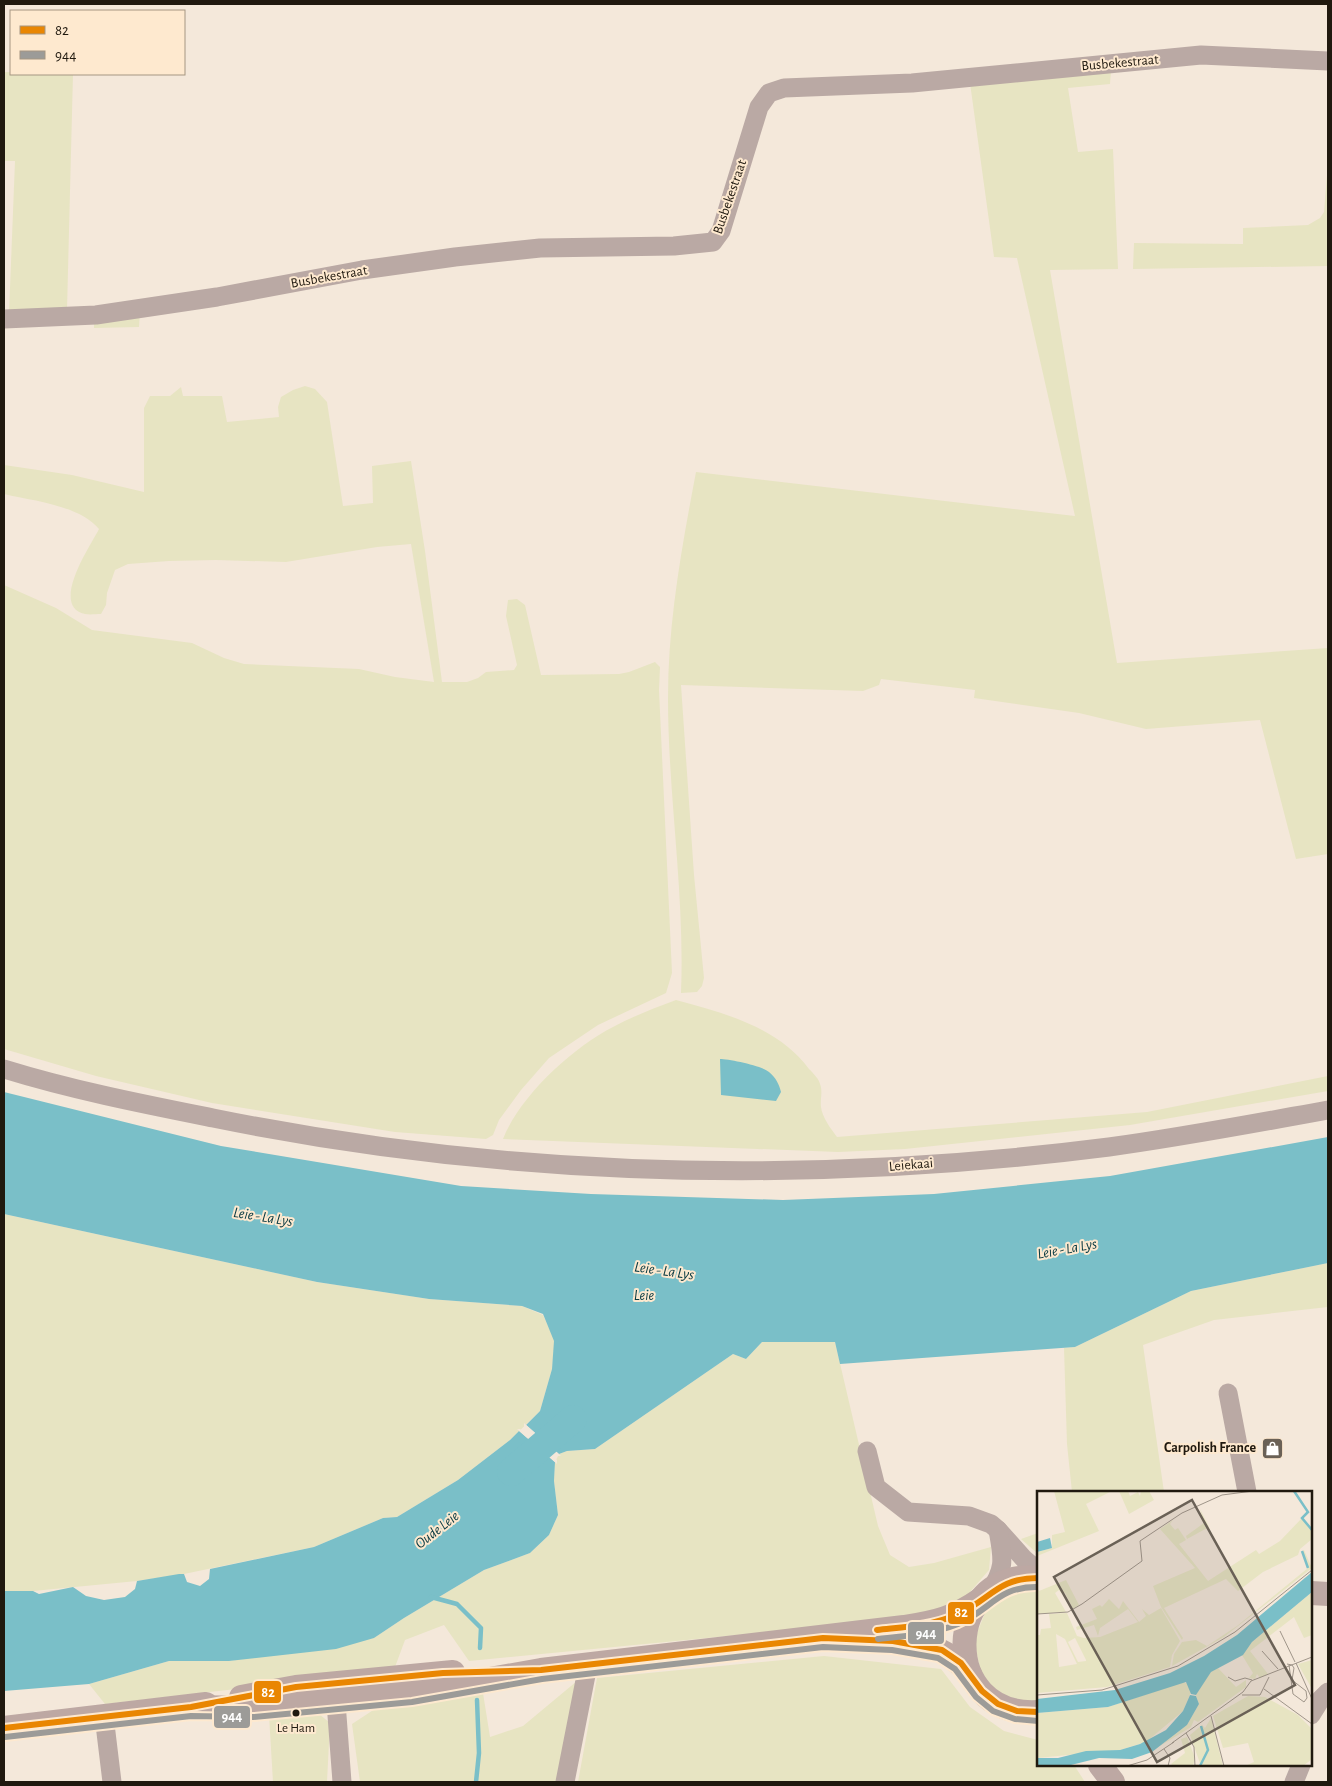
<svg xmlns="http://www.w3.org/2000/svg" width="1332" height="1786" font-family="'Alegreya Sans',sans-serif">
  <rect width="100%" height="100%" fill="#f4e8da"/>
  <g fill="#e7e4c2">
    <path d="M1111 71 1110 84 1068 88 1078 152 1113 149 1118 269 1050 270 1117 663 1328 648V854L1296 859 1260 720 1146 729 1079 713 974 698 975 690 881 679 879 685 863 691 681 685 694 875 704 978 702 986 697 992 681 993C685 894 668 796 668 698 668 621 682 546 696 472L1075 516 1017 258 994 257 970 83Z"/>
    <path d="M4 72 73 74 67 310 9 314 15 161H4Z"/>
    <path d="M1328 163V266L1133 269 1134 243 1243 244V228L1308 225 1320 218 1324 212Z"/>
    <path d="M140 312 139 327 94 328V319Z"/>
    <path d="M305 386 315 389 327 402 343 506 373 503 372 466 411 461 425 551 442 682H467L478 678 486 672 514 670 517 665 506 616 508 600 517 599 525 605 541 675 619 674 629 672 655 662 660 667 659 690 672 973 666 993 598 1025 549 1058 521 1090 499 1120 493 1135 486 1139 395 1132 212 1103 96 1076 4 1049V585L56 608 92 630 192 643 224 658 244 664 359 669 395 677 434 682 411 544 377 547 286 562 216 560 169 561 128 564 115 570 107 593 106 605 101 614C96 614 90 615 85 614 49 606 91 545 99 529 79 505 33 501 4 494V465L72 475 144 492V408L150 396H170L181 387 183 396H222L227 422 279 417 278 407 281 397 293 390Z"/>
    <path d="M676 1000C724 1013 778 1027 809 1069 813 1073 819 1079 820 1084 823 1091 820 1100 821 1107 822 1117 831 1129 837 1137L1147 1112 1328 1076V1091L1130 1125 905 1149 838 1152 503 1139C520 1096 572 1048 613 1027 633 1016 655 1008 676 1000Z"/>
    <path d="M4 1214 317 1282 429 1299 522 1306 543 1315 555 1341 552 1369 540 1411 510 1440 458 1480 397 1517 383 1518 314 1547 184 1574 137 1581 33 1591H4Z"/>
    <path d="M1328 1263V1307L1214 1320 1143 1345 1164 1492H1072L1067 1444 1064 1348 1075 1347 1191 1291Z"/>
    <path d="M762 1342H835L878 1526 890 1555 909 1567 934 1563 991 1547 989 1570 964 1599 915 1618 469 1661 444 1625 405 1640 395 1667 236 1689 105 1704 89 1684 169 1661H229L374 1638 404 1618 484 1570 530 1553 549 1535 558 1515 554 1481 555 1462 559 1454 567 1451 595 1449 733 1354 746 1359Z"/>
    <path d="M1038 1533V1554L1021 1539Z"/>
    <path d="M1038 1588V1702H1020L997 1692 981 1673 974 1641 986 1610 1005 1594Z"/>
    <path d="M824 1656 941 1669 970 1707 1004 1731 1038 1740V1765H1074L1085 1782H578L597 1678Z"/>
    <path d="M577 1681 558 1782H360L352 1724 384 1703 483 1693 490 1737 523 1726Z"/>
    <path d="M314 1710 330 1723 327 1782H273L269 1715Z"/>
  </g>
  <g fill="#7abfc8">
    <path d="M720 1059C729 1059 763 1066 769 1072 776 1078 779 1084 781 1092L776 1101 721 1095Z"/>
    <path d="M4 1092 221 1146 461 1186 591 1194 783 1200 934 1194 1110 1176 1328 1137V1263L1191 1291 1075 1347 840 1364 835 1342H762L746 1359 733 1354 595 1449 567 1451 559 1454 526 1425 540 1411 552 1369 554 1341 543 1314 522 1306 429 1299 317 1282 4 1214Z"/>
    <path d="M519 1431 555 1462 554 1481 558 1515 549 1535 530 1553 484 1570 404 1618 374 1638 336 1649 229 1661H169L89 1684 4 1691V1591H33L39 1594 73 1587 86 1596 104 1600 125 1597 135 1589 137 1581 179 1574H184L187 1582 200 1586 209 1579 210 1569 314 1547 383 1518 397 1517 458 1480 510 1440Z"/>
  </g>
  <g fill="#f4e8da">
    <path d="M524 1423 561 1456H557L524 1427Z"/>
    <path d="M517 1429H520L557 1460V1464Z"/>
  </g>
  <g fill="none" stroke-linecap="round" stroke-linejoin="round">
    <g stroke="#7abfc8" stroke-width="4.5">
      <path d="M431 1597 457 1604 481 1628 480 1648"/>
      <path d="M476 1782 479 1753 477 1700"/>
    </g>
    <path stroke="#7abfc8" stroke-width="28" d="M511 1472 573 1419"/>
    <g stroke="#baa9a4" stroke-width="19">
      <path d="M4 319 96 315 217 297 362 270 455 257 540 248 674 246 713 242 721 231 759 107 769 93 784 88 912 83 1201 55 1328 61"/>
      <path d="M4 1069C72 1090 143 1104 213 1118 508 1178 811 1185 1109 1147 1183 1137 1256 1123 1328 1110"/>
      <path d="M1228 1393 1247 1492"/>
      <path d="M867 1451 876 1487 908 1512 969 1516 991 1524 998 1530 1024 1559 1038 1571"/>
      <path d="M989 1593C1006 1567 1003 1559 998 1530"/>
      <path d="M335 1689 342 1782"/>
      <path d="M1311 1715 1321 1699 1328 1692"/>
      <path d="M104 1716 112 1782"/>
      <path d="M565 1782 588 1665"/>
      <path d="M1294 1782 1301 1765"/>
    </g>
    <g stroke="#bda8a3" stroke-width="24">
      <path d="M1038 1578C943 1568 937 1718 1038 1712"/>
      <path d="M1311 1593 1328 1594"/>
      <path d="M880 1640C918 1642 944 1644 970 1674"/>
      <path d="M241 1697 296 1687 453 1672"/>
      <path d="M191 1707 252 1708 336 1701 411 1693 541 1670 904 1627C936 1622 954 1618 981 1599"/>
      <path d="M4 1728 206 1704"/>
      <path d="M1100 1765 1113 1782"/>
    </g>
    <defs>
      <g id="bus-1">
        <path d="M877 1630C903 1627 931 1626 956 1615 990 1601 996 1578 1038 1578"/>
        <path d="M4 1728 191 1707 296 1687 443 1673 541 1670 823 1638 893 1641 942 1650 961 1663 982 1691 998 1704 1017 1711 1038 1712"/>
      </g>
      <g id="bus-2">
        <path d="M878 1639C905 1636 933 1634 958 1624 991 1610 998 1586 1038 1587"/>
        <path d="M5 1737 191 1716 253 1717 412 1702 542 1679 823 1647 892 1650 938 1658 955 1669 976 1697 993 1711 1015 1719 1038 1721"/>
      </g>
    </defs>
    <use href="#bus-1" stroke="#fee9cf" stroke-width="10"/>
    <use href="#bus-2" stroke="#fee9cf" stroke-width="10"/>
    <use href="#bus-1" stroke="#e98602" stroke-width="6"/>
    <use href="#bus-2" stroke="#9c9b98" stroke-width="6"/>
  </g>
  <defs>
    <symbol id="shop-square" viewBox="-11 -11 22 22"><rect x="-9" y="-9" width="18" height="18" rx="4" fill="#6a6156" stroke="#fee9cf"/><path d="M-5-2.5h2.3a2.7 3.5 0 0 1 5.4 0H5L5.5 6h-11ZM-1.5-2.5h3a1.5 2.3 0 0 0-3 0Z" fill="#fff"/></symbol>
  </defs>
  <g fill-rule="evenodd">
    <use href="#shop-square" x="1260" y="1436" width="25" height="25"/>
  </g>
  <circle fill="#20190f" stroke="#fee9cf" stroke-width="2" cx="296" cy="1713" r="4.5"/>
  <g text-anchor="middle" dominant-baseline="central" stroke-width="4" stroke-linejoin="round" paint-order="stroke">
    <g font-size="13" fill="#20190f" stroke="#fee9cf">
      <text x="296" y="1728">Le Ham</text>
    </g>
    <g font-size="14" fill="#20190f" stroke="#fee9cf">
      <text transform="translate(1120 63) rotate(-5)">Busbekestraat</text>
      <text transform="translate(730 197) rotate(-71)">Busbekestraat</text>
      <text transform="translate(329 277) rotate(-10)">Busbekestraat</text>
      <text transform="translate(911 1165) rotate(-5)">Leiekaai</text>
    </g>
    <g font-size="14" font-weight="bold" fill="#20190f" stroke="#fee9cf" text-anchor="end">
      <text x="1256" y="1448">Carpolish France</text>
    </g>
    <g font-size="15" font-style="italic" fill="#063840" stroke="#fee9cf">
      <text transform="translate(263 1217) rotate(9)">Leie - La Lys</text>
      <text transform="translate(1067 1249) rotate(-10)">Leie - La Lys</text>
      <text transform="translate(664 1271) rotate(8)">Leie - La Lys</text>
      <text x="644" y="1295">Leie</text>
      <text transform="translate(437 1530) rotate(-38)">Oude Leie</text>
    </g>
  </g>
  <g transform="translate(1037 1491)">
    <rect width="275" height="275" fill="#f4e8da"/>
    <path d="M17 0H75L49 13 62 40 0 65V61L15 57V44L28 41ZM82 0H91L93 5 101 1 103 5 104 0H112L117 9 92 23ZM163 18 172 36 150 48 149 45 167 32ZM265 27 275 41V48L263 58 261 64 226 81 201 100 189 88 127 117 146 147 145 149 124 116 116 95 158 77 123 38 136 29 133 33 138 39 141 37 149 49 142 53 171 90 219 59 222 63 243 50ZM267 59 275 77 187 146 135 175 137 163 145 151 159 149 170 155 200 135 271 77 265 61ZM29 89 42 114 36 118 28 102 25 103 22 99 18 102 29 121 0 123V96L2 100ZM275 101V144L267 147 257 126 213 160 231 183 223 187 220 183 218 188 212 187 216 182 205 164 215 151ZM72 108 82 118 86 110 102 131 109 125 105 118 112 124 124 117 143 150 135 164 133 176 70 196 0 202V144H3L4 138 14 137 12 123 30 122 40 145 47 147 63 146 101 131 91 118 63 137 61 145 57 134 40 139 39 136 60 128 55 118 63 114 65 116ZM19 143 28 148 40 173 22 176ZM38 147 49 169V170L41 171 31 151ZM275 169V198L261 173ZM181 177 199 196 209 189V196L161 231 157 229 154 236 123 255 150 234 162 213 159 204 173 181ZM146 191 152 193 154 201 146 220 109 251 83 259 0 267V222L71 216ZM211 205 228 206 261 224 275 238V268L266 275H208L217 271 211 252 186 257 176 225ZM174 227 186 275H164L153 244 165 234 168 237ZM150 246 158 267 156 275H136L134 273 148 262 144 248Z" fill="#e7e4c2" fill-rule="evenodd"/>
    <path d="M13 47 15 57 0 61V51ZM275 81V101L215 151 206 164 174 181 159 204 154 203 149 191 71 216 0 222V208L78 199 133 182 167 165 200 144ZM153 204 159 205 162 213 150 234 115 261 95 268 62 267 30 275H0V267H21L49 260 83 259 103 253 129 239 146 220Z" fill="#7abfc8"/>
    <path fill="none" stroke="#7abfc8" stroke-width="2.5" d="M257 0 271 21 265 27 275 39M265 60 271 77M163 275 171 259 164 235"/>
    <path fill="none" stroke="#9f9589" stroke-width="1" d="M185 4 216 0M0 123 31 121 45 113 105 70 103 50 145 22 185 4M243 140 258 171M225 160 241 178M259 172 275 208M250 173 255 174 257 177 255 189 269 200 270 207 267 211 256 203 252 174M191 186 198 190 208 187 215 189M227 198 275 233M0 204 65 199 141 175 198 141 275 79M205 204H223L232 186M174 225 187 275M149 242 157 256 158 275M135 252 206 201 214 190 275 166M127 258 133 267 131 275M90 275 110 269 137 251"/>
    <path fill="#6a6156" fill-opacity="0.15" stroke="#6a6156" stroke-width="2.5" d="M155 9 258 194 120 271 17 86Z"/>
    <rect width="275" height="275" fill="none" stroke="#20190f" stroke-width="2.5"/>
  </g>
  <g stroke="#fee9cf" stroke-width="2">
    <rect x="947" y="1601" width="28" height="24" rx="5" fill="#e98602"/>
    <rect x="907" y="1621" width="38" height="24" rx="5" fill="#9c9b98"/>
    <rect x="253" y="1680" width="29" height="24" rx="5" fill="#e98602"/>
    <rect x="213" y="1705" width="38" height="24" rx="5" fill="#9c9b98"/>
  </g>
  <g font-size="14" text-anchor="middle" font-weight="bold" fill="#fff">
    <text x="961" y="1617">82</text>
    <text x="926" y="1638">944</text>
    <text x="268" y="1697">82</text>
    <text x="232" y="1721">944</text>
  </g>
  <rect width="1332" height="1786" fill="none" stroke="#20190f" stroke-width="10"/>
  <rect x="10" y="10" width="175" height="65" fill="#fee9cf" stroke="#a59682"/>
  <rect x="20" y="26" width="25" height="8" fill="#e98602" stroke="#a59682"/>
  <text x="55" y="35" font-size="15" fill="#20190f">82</text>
  <rect x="20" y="51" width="25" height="8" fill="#9c9b98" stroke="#a59682"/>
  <text x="55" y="60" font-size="15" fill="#20190f">944</text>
</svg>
